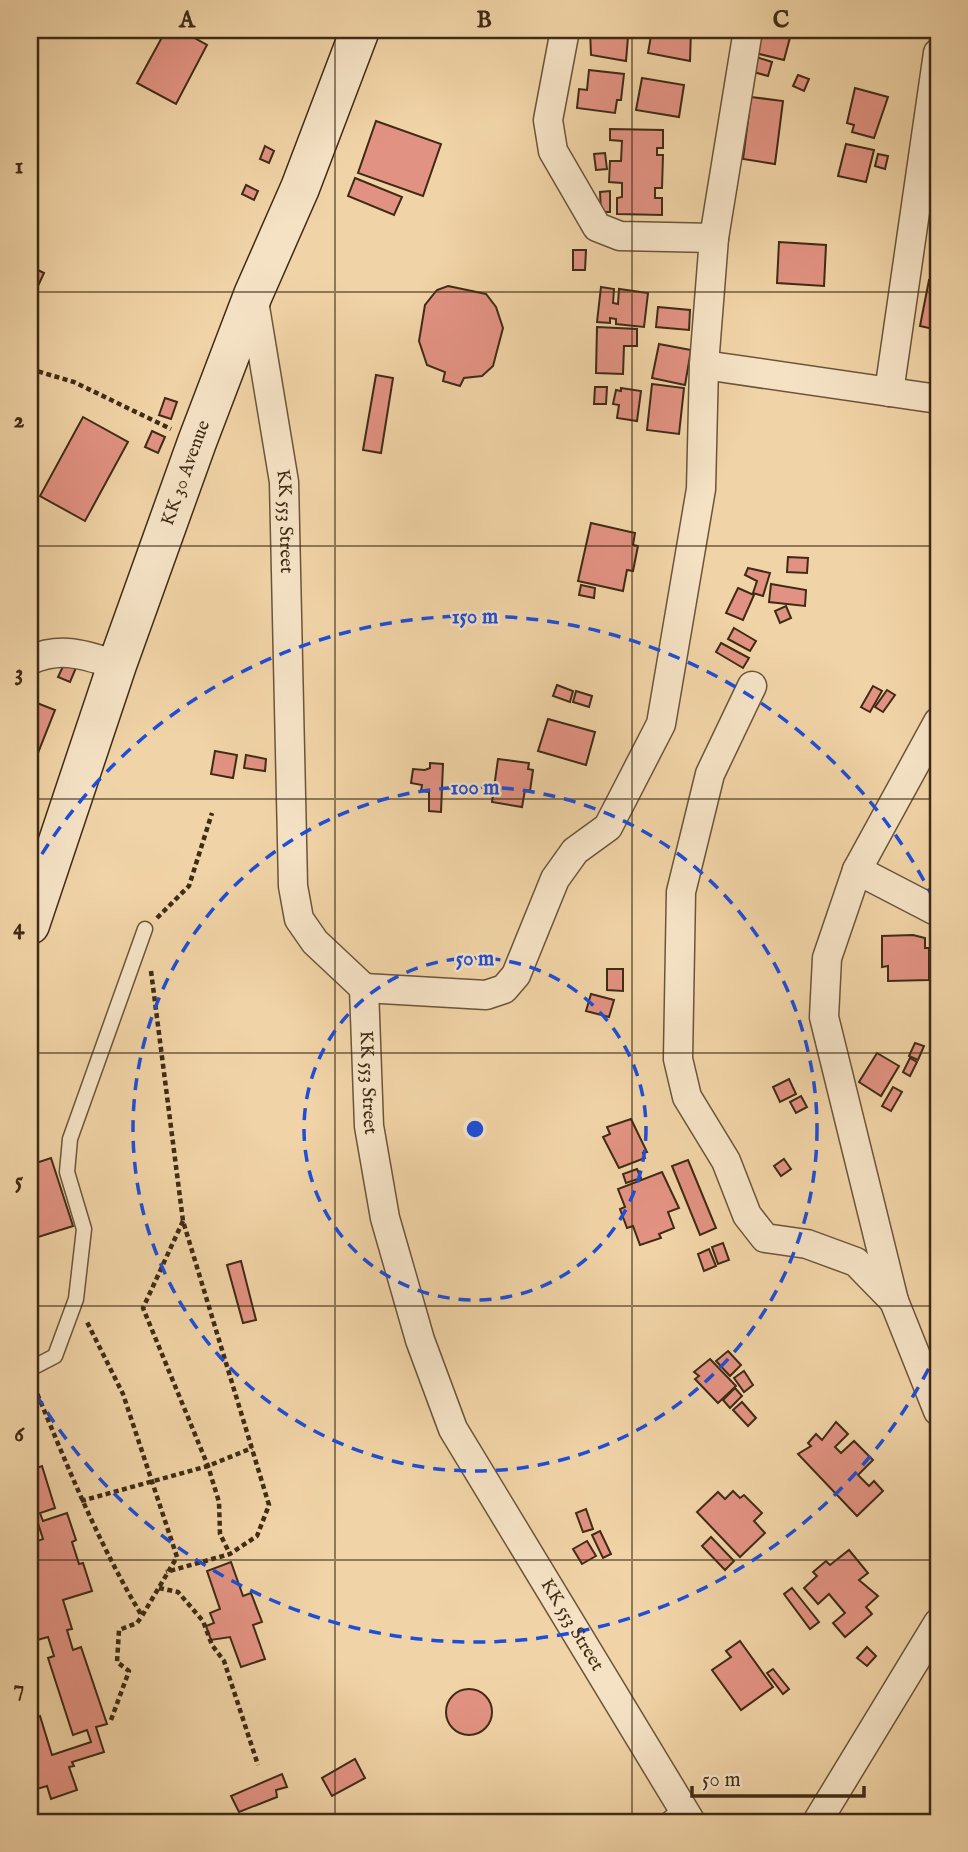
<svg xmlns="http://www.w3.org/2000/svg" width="968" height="1852" font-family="'IM FELL English',serif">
  <rect width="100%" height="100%" fill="#f0d3a6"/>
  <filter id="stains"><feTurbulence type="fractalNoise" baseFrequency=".00286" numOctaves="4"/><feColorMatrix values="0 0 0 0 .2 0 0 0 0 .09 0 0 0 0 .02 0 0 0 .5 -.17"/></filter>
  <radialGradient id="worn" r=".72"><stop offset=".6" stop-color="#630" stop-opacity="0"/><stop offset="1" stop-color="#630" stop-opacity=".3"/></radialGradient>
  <g fill="#e29282" stroke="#3f2b15" stroke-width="2">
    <path d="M166 30H180L207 45 176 104 137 83Z"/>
    <path d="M590 30H625V37H628L626 61 591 55Z"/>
    <path d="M652 30H691L690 61 648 53Z"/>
    <path d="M753 30H792L784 60 747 51Z"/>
    <path d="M864 30H898L896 38H888L863 34Z"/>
    <path d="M750 55 772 62 768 76 746 70Z"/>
    <path d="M589 70 624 74 621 100H617L615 113 577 108 579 89 587 90Z"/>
    <path d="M798 75 809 79 804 91 793 86Z"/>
    <path d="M642 78 684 85 679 117 636 110Z"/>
    <path d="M855 88 888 97 874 138 852 132 854 125 847 123Z"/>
    <path d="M751 97 783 101 775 164 743 159Z"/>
    <path d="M376 121 441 144 423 196 358 173Z"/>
    <path d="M610 129 663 130V148H657V155H663L662 188H655V198H662V215L617 214V198L622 197V183L609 182 610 161H621L622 141 610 140Z"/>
    <path d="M846 144 874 150 866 182 838 176Z"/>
    <path d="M265 146 274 151 269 163 260 159Z"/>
    <path d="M605 153 607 169 596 170 594 154Z"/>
    <path d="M878 154 888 156 885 169 875 166Z"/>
    <path d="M355 178 402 197 394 215 348 196Z"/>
    <path d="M246 185 258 191 254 200 242 194Z"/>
    <path d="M928 185 938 188V224L921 221Z"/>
    <path d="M610 191V212H601L600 192Z"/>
    <path d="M779 242 826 245 824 286 777 283Z"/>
    <path d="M573 250H586L585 270H573Z"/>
    <path d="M30 266 44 273 31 301 30 300Z"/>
    <path d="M929 280 938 282V330L920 326Z"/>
    <path d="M448 286 486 294 496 307 503 328 493 366 482 376 464 378 460 386 443 381 445 372 427 365 419 341 425 305 437 290Z"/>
    <path d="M601 287 614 289 613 303 618 304 619 289 648 293 644 327 616 324V319L610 318V323L597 322Z"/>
    <path d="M658 307 690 310 689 330 656 327Z"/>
    <path d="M597 327 637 329V346H624L623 374 596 373Z"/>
    <path d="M659 344 691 350 685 385 652 378Z"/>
    <path d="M376 375 393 378 381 453 363 450Z"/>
    <path d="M652 384 684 388 679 434 647 430Z"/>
    <path d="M595 387H607L606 404H594Z"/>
    <path d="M621 388 641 391 637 421 617 418 619 405 613 404 616 390 621 391Z"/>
    <path d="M165 398 177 402 171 419 159 415Z"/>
    <path d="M83 417 128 442 85 521 40 496Z"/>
    <path d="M152 431 165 437 158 453 145 447Z"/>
    <path d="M591 523 635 533 633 545 638 546 633 571 627 570 623 591 578 581Z"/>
    <path d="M788 557 808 558 807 573 787 572Z"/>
    <path d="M748 568 770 573 763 596 753 593 757 581 745 575Z"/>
    <path d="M771 584 806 590 805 606 769 602Z"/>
    <path d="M581 585 595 588 594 598 579 595Z"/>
    <path d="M738 588 754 595 743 620 726 613Z"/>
    <path d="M786 606 791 618 780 623 775 611Z"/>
    <path d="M734 628 756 641 750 651 728 639Z"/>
    <path d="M721 643 749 658 743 668 716 652Z"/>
    <path d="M67 658 78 663 70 682 58 677Z"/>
    <path d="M557 685 573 691 570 702 553 696Z"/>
    <path d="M873 686 882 691 870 712 861 707Z"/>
    <path d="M887 690 895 695 883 712 875 707Z"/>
    <path d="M576 691 592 696 589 707 573 702Z"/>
    <path d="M37 703 55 710 30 773V720Z"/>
    <path d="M548 719 595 732 586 765 538 751Z"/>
    <path d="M215 751 237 755 233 778 211 774Z"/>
    <path d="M246 755 266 759 265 771 244 768Z"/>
    <path d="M498 759 529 763 528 769 533 770 530 791 525 790 522 807 492 802Z"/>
    <path d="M430 763 443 764 441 812 429 811V792L421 791 422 785 411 783 413 769 425 770 430 768Z"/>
    <path d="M913 935 925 938V948H929V980L888 981V966L882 967V936Z"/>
    <path d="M607 969H623V991L607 990Z"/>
    <path d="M591 994 614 1000 609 1017 586 1011Z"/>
    <path d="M915 1043 924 1046 918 1060 909 1056Z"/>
    <path d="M877 1053 899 1066 881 1096 859 1082Z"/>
    <path d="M910 1058 917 1062 910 1076 903 1072Z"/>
    <path d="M789 1079 796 1094 780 1102 773 1087Z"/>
    <path d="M893 1087 902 1092 891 1111 882 1106Z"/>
    <path d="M801 1096 807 1107 796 1113 790 1102Z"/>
    <path d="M631 1119 647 1152 643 1153 645 1158 619 1168 603 1137 610 1134 607 1127Z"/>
    <path d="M51 1158 73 1226 35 1238 30 1221V1165Z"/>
    <path d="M784 1159 791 1169 781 1176 774 1166Z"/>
    <path d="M688 1160 716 1228 700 1235 672 1166Z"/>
    <path d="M637 1169 641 1178 626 1183 623 1174Z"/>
    <path d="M662 1172 679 1208 668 1212 674 1228 659 1234 661 1238 640 1245 633 1226 627 1228 620 1209 625 1207 618 1189Z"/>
    <path d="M723 1243 729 1260 718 1264 712 1247Z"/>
    <path d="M709 1249 716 1266 704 1271 698 1254Z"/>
    <path d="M241 1261 256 1320 243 1323 227 1265Z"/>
    <path d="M728 1351 741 1365 730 1376 716 1361Z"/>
    <path d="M710 1359 736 1386 718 1403 695 1379 699 1376 694 1372Z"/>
    <path d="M744 1371 753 1385 744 1392 734 1378Z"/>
    <path d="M735 1388 742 1396 730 1408 723 1400Z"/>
    <path d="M742 1402 756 1418 748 1426 733 1410Z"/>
    <path d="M836 1422 848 1434 835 1447 841 1453 854 1441 873 1460 858 1475 869 1486 874 1481 883 1491 857 1516 798 1454 811 1446 808 1443 816 1434 822 1440Z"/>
    <path d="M30 1457 34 1469 42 1466 55 1508 40 1513 43 1521 67 1513 76 1540 72 1542 79 1564 83 1563 92 1591 63 1600 72 1629 67 1630 73 1650 81 1647 107 1724 96 1727 104 1752 72 1762 74 1766 69 1767 77 1790 51 1799 47 1786 30 1791V1719L40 1716 52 1755 91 1742 87 1730 73 1735 48 1658 54 1656 48 1637 30 1642V1626L36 1624 30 1605V1544L43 1539 35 1514 30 1516Z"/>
    <path d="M733 1491 740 1498 744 1495 762 1513 754 1521 765 1533 740 1557 697 1512 718 1492 725 1499Z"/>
    <path d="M586 1509 593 1529 583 1532 576 1513Z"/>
    <path d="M600 1531 611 1554 603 1558 592 1535Z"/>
    <path d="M711 1537 734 1561 725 1570 702 1546Z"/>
    <path d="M587 1541 596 1556 582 1564 573 1549Z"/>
    <path d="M849 1550 868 1573 859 1580 878 1596 866 1607 872 1614 845 1637 833 1623 845 1613 829 1594 818 1604 804 1588 817 1576 813 1572 826 1561 830 1565Z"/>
    <path d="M231 1562 243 1596 251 1593 262 1622 253 1625 265 1659 241 1667 230 1637 211 1640 206 1626 214 1623 210 1613 220 1609 207 1571Z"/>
    <path d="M792 1588 819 1622 810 1629 784 1594Z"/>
    <path d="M740 1641 773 1687 741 1710 712 1670 731 1657 726 1651Z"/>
    <path d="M867 1647 876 1656 867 1666 857 1658Z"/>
    <path d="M773 1669 789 1689 783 1694 767 1673Z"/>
    <circle cx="469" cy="1712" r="23"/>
    <path d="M355 1759 365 1778 332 1796 322 1778Z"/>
    <path d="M282 1774 287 1787 276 1790 277 1797 239 1812 231 1796Z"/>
  </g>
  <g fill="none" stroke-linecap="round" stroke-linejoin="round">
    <defs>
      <g id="service">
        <path d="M30 1369 55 1356 76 1299 84 1229 67 1172 70 1139 145 929"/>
        <path d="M665 1822 683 1807"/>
      </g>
      <g id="minor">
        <path d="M565 30 548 120 553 151 597 227 620 236 714 238"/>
        <path id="s1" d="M253 295 284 482 293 886 299 919 315 942 364 988 369 1126 385 1218 420 1340 453 1429 691 1822"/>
        <path d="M704 365 938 399"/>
        <path d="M889 392 938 53"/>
        <path d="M30 660C62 646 85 655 117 665"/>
        <path d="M752 686 710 774 681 892 678 1059 687 1097 726 1161 747 1215 765 1238 807 1244 856 1262 894 1301"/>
        <path d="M938 722 857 870 827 958 824 1017 894 1301 938 1411"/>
        <path d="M857 870 938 912"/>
        <path d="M364 988 486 995 504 989 516 975 555 879 575 851 608 827 661 724 701 489 704 365 714 238 748 30"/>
        <path d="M817 1822 938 1623"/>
      </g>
      <g id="secondary">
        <path id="s2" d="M30 925 117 665 197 442 253 295 300 188 360 30"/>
      </g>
    </defs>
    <use href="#service" stroke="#6b5539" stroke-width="17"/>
    <use href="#minor" stroke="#6b5539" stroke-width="31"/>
    <use href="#secondary" stroke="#3f2b15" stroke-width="41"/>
    <g stroke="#3f2b15" stroke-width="4.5" stroke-dasharray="5 3.5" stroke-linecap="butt">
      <path d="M30 369 74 382 171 429"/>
      <path d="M157 918 189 886 212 813"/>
      <path d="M151 971 183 1221 269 1505 257 1536 230 1554 166 1572"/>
      <path d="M183 1221 143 1308 208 1466 219 1502 220 1534 230 1554"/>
      <path d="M34 1386C67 1465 98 1543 142 1616L177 1557 123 1394 86 1320"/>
      <path d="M81 1501 208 1466 252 1448"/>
      <path d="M159 1588 178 1592 203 1621 212 1645 224 1661 258 1765"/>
      <path d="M111 1720 129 1671 117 1662 119 1630 137 1623 142 1616"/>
    </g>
    <use href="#service" stroke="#f5e2c5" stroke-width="14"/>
    <use href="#minor" stroke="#f5e2c5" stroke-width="28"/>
    <use href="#secondary" stroke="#f5e2c5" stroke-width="38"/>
  </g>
  <path fill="none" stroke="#3f2b15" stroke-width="2" stroke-opacity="0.55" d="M335 30V1822M632 30V1822M30 292H938M30 546H938M30 799H938M30 1053H938M30 1306H938M30 1560H938"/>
  <g fill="none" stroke="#1d4ed8" stroke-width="3.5" stroke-dasharray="12 9">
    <circle cx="475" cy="1129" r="171"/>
    <circle cx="475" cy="1129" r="342"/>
    <path d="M938 1350A513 513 0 0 1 31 1386M31 872A513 513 0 0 1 938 908"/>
  </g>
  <g text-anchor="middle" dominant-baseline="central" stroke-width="5" stroke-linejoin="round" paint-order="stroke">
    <g font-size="19" fill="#3f2b15" stroke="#f5e2c5">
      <text stroke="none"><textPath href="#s2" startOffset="478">KK 30 Avenue</textPath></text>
      <text stroke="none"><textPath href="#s1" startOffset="229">KK 553 Street</textPath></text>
      <text stroke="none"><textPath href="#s1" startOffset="817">KK 553 Street</textPath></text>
      <text stroke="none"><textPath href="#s1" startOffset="1405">KK 553 Street</textPath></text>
    </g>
  </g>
  <circle cx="475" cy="1129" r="10" fill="#1d4ed8" stroke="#f5e2c5" stroke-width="3.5"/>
  <g font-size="21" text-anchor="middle" font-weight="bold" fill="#1d4ed8" stroke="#f5e2c5" stroke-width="5" stroke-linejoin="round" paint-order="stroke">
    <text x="475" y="623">150 m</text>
    <text x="475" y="794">100 m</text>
    <text x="475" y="965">50 m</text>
  </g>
  <rect width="968" height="1852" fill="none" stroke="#f0d3a6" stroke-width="77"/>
  <path d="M692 1786v10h172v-10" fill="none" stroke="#3f2b15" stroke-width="3.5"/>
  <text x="702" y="1786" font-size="21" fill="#3f2b15" stroke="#f5e2c5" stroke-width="5" paint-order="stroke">50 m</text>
  <rect x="38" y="38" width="892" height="1776" fill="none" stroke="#3f2b15" stroke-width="2.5"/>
  <g font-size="23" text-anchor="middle" font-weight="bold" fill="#3f2b15">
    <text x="187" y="27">A</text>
    <text x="484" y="27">B</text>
    <text x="781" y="27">C</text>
    <text x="19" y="173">1</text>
    <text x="19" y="427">2</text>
    <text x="19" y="680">3</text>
    <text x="19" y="934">4</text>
    <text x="19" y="1188">5</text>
    <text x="19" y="1441">6</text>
    <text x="19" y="1695">7</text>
  </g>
  <rect width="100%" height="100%" filter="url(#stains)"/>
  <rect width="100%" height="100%" fill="url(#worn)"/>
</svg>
